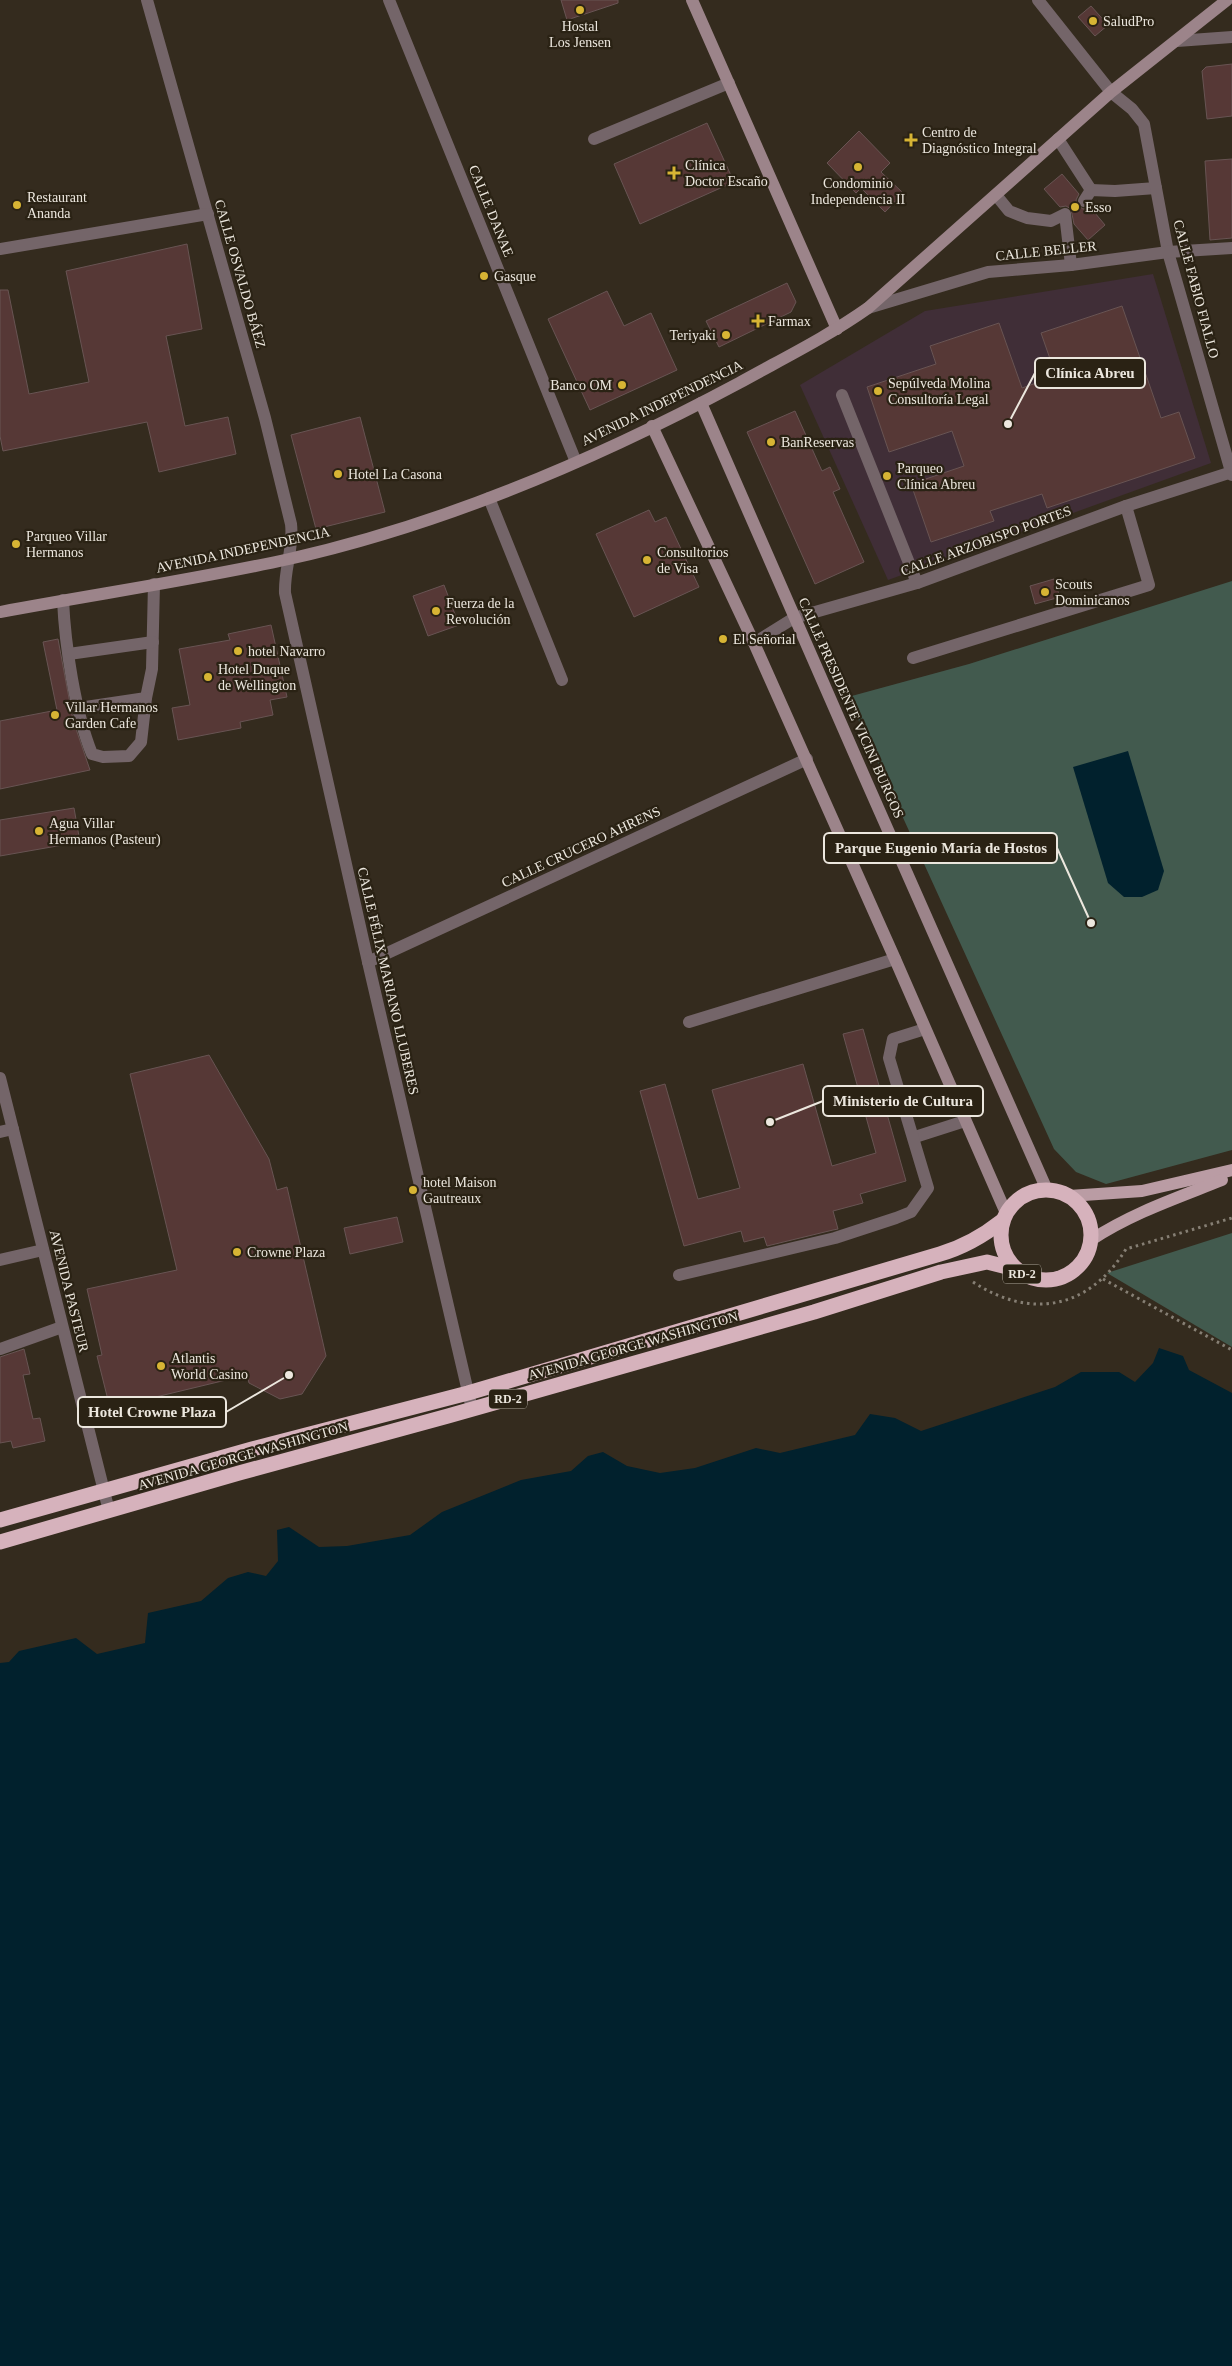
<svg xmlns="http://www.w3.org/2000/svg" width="1232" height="2366" font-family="'Times New Roman',serif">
  <rect width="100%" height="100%" fill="#342b1e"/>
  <path fill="#402e37" d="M1153 274 1211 463 888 580 800 385 925 311Z"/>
  <g fill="#425a4e">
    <path d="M1232 581V1150L1106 1184 1076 1172 1054 1149 848 697 969 664Z"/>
    <path d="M1232 1233V1347L1107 1273Z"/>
  </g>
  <g fill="#01212d">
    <path d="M1128 751 1164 871 1158 890 1142 897H1124L1108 883 1073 767Z"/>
    <path d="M1159 1348 1183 1356 1189 1370 1232 1393V2366H0V1663L9 1662 19 1651 76 1638 97 1654 145 1643 148 1613 201 1601 228 1578 248 1572 266 1576 278 1561 277 1530 289 1527 319 1547 347 1546 410 1535 442 1512 521 1480 571 1471 588 1456 603 1452 627 1466 660 1473 695 1468 756 1448 780 1453 855 1435 870 1414 895 1418 921 1431 1055 1387 1081 1372H1119L1135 1382 1153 1363Z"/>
  </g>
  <g fill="#563836" stroke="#685453">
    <path d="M561 0H618V3L567 20Z"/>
    <path d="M1091 6 1108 25 1095 36 1078 17Z"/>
    <path d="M1232 64V116L1207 119 1202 71 1206 67Z"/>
    <path d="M707 123 734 182 640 224 614 164Z"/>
    <path d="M859 131 890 163 881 172 903 193 885 212 861 188 856 193 827 163Z"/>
    <path d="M1232 159V238L1210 240 1205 161Z"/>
    <path d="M1062 174 1079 194 1076 200 1077 205 1083 209 1090 207 1105 225 1088 240 1074 224 1071 209 1066 206 1060 207 1044 189Z"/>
    <path d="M187 244 202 329 166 336 185 426 228 417 236 454 159 472 147 422 3 451 0 436V290H8L29 394 89 382 66 271Z"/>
    <path d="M787 283 796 302 791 312 719 347 706 321Z"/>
    <path d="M607 291 624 326 651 313 677 370 590 410 548 319Z"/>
    <path d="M1122 306 1161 418 1179 412 1195 458 1047 508 1042 494 990 511 994 521 931 542 911 484 964 466 952 431 889 452 867 387 936 364 930 346 999 323 1022 388 1056 376 1041 333Z"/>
    <path d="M795 411 822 471 830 467 840 489 833 492 864 562 815 584 747 432Z"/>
    <path d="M360 417 385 512 316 529 291 435Z"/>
    <path d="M649 510 655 522 666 517 699 587 634 617 596 534Z"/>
    <path d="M1054 579 1060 597 1035 604 1030 586Z"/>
    <path d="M444 585 459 625 428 636 413 596Z"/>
    <path d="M271 625 287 697 270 700 273 715 240 722 241 728 178 740 172 708 190 705 179 649 230 640 228 634Z"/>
    <path d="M58 639 73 720 90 770 0 789V721L57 710 43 642Z"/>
    <path d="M74 808 80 842 0 856V820Z"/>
    <path d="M863 1029 906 1181 860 1194 863 1203 833 1211 838 1229 833 1230 767 1246 764 1237 744 1242 741 1231 684 1246 640 1091 665 1084 698 1199 740 1188 712 1090 803 1064 832 1166 876 1153 843 1034Z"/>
    <path d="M209 1055 269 1159 277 1190 287 1187 326 1356 302 1394 280 1399 249 1383 247 1375 110 1408 97 1356 102 1355 87 1289 177 1270 130 1074Z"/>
    <path d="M397 1217 403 1242 350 1254 344 1228Z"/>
    <path d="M24 1349 30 1374 23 1375 33 1419 40 1418 45 1441 13 1448 11 1441 0 1443V1357Z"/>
  </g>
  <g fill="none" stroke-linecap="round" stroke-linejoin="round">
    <g stroke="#867f74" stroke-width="3" stroke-dasharray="2.5 4" stroke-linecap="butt">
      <path d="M1103 1279 1232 1350"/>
      <path d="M973 1282C1031 1320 1089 1309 1126 1249L1232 1218"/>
    </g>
    <g stroke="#746569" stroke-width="12">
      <path d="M594 139 729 83"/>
      <path d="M1058 139 1091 190"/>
      <path d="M996 195 1009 211 1027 218 1051 221 1065 214 1071 265"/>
      <path d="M1084 201 1091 190 1115 191 1156 188"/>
      <path d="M842 395 917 583"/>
      <path d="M63 600C65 645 75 712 92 754L103 757 129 756 141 742 146 698 152 669 154 584"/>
      <path d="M69 654 153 642"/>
      <path d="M913 658 1149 585 1126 506"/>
      <path d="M79 708 146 698"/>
      <path d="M689 1022 895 959"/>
      <path d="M0 1132 13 1129"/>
      <path d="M915 1137 965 1121"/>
      <path d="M0 1260 43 1250"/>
      <path d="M679 1275 835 1238 896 1218 911 1212 928 1188 889 1058 893 1039 925 1029"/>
      <path d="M0 1349 62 1327"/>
    </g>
    <g stroke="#746569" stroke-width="12">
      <path d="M147 0 265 418 291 524C294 548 284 569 285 593L368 962 472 1409"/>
      <path d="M389 0 576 462"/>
      <path d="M1038 0 1111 92 1132 109 1144 124 1168 252 1232 475"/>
      <path d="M1177 41 1232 37"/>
      <path d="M0 249 208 214"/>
      <path d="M868 308 988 272 1071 265 1168 252 1232 248"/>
      <path d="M489 498 562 680"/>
      <path d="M754 643 794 618 917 583 1126 506 1232 472"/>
      <path d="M368 962 807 759"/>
      <path d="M0 1078 109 1511"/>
    </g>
    <g stroke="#9c848a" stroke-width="12">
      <path d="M692 0 837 329"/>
      <path d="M701 403C814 666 932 928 1047 1190"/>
      <path d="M652 426 754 643 895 959 1006 1213"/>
      <path d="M0 612C96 594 193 580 289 559 446 524 597 459 739 383 782 359 827 337 868 308L1111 92 1227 0"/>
    </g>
    <g stroke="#ba9ca4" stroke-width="12">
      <path d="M1069 1196 1142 1191 1232 1170"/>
      <path d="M1091 1240C1132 1213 1177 1198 1222 1180"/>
    </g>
    <g stroke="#d6b2bc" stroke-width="15">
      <circle cx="1046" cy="1235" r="45"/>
      <path d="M0 1520 252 1449 468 1393 940 1254C964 1247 983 1236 1002 1221"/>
      <path d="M0 1542 239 1473 448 1416 814 1312 941 1272 987 1262 1015 1269"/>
    </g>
  </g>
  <g fill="#d7b434" stroke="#2a2214" stroke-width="2">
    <circle cx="580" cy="10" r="5"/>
    <circle cx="1093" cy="21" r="5"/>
    <path d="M908.5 132.5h5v5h5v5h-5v5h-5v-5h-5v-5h5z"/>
    <circle cx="858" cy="167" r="5"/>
    <path d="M671.5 165.5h5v5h5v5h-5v5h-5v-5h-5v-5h5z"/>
    <circle cx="17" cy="205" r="5"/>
    <circle cx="1075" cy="207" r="5"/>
    <circle cx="484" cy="276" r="5"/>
    <path d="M755.5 313.5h5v5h5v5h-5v5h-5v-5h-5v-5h5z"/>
    <circle cx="726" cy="335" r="5"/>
    <circle cx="622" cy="385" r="5"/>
    <circle cx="878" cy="391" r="5"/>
    <circle cx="771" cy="442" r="5"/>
    <circle cx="338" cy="474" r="5"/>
    <circle cx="887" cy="476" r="5"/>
    <circle cx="16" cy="544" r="5"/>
    <circle cx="647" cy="560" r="5"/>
    <circle cx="1045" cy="592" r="5"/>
    <circle cx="436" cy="611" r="5"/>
    <circle cx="723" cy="639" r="5"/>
    <circle cx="238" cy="651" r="5"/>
    <circle cx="208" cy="677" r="5"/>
    <circle cx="55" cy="715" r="5"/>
    <circle cx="39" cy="831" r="5"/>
    <circle cx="413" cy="1190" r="5"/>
    <circle cx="237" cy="1252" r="5"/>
    <circle cx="161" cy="1366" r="5"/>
  </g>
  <g text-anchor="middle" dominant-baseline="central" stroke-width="4.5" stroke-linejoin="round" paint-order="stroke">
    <g fill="#2a2214" stroke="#b2aca1" stroke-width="1">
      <rect x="1003" y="1264.5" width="38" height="19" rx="4"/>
      <rect x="489" y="1389.5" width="38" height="19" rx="4"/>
    </g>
    <g font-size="12" font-weight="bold" fill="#ece7de">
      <text x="1022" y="1274">RD-2</text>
      <text x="508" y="1399">RD-2</text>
    </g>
    <g font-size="14" fill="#ece7de" stroke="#2a2214" text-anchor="start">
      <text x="1103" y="21">SaludPro</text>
      <text x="580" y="26" text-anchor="middle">Hostal<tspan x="580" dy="16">Los Jensen</tspan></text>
      <text x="922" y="132">Centro de<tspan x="922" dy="16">Diagnóstico Integral</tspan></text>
      <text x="685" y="165">Clínica<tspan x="685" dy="16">Doctor Escaño</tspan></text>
      <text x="858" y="183" text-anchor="middle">Condominio<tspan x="858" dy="16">Independencia II</tspan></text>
      <text x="27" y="197">Restaurant<tspan x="27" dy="16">Ananda</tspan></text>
      <text x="1085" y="207">Esso</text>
      <text x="494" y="276">Gasque</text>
      <text x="768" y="321">Farmax</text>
      <text x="716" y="335" text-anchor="end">Teriyaki</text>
      <text x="888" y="383">Sepúlveda Molina<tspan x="888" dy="16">Consultoría Legal</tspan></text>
      <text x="612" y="385" text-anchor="end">Banco OM</text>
      <text x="781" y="442">BanReservas</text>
      <text x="897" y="468">Parqueo<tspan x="897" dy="16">Clínica Abreu</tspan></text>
      <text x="348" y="474">Hotel La Casona</text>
      <text x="26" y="536">Parqueo Villar<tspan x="26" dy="16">Hermanos</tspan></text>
      <text x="657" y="552">Consultorios<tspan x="657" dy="16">de Visa</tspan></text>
      <text x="1055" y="584">Scouts<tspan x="1055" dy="16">Dominicanos</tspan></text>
      <text x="446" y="603">Fuerza de la<tspan x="446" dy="16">Revolución</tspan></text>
      <text x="733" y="639">El Señorial</text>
      <text x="248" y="651">hotel Navarro</text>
      <text x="218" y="669">Hotel Duque<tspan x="218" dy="16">de Wellington</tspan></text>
      <text x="65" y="707">Villar Hermanos<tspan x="65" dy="16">Garden Cafe</tspan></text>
      <text x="49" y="823">Agua Villar<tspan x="49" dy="16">Hermanos (Pasteur)</tspan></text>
      <text x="423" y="1182">hotel Maison<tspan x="423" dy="16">Gautreaux</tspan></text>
      <text x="247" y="1252">Crowne Plaza</text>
      <text x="171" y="1358">Atlantis<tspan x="171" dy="16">World Casino</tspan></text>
    </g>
    <g font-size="14" fill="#ece7de" stroke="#2a2214">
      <text transform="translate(491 211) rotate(68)">CALLE DANAE</text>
      <text transform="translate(1046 251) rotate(-6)">CALLE BELLER</text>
      <text transform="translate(240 274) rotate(74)">CALLE OSVALDO BÁEZ</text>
      <text transform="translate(1196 289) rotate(75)">CALLE FABIO FIALLO</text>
      <text transform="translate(662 403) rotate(-26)">AVENIDA INDEPENDENCIA</text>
      <text transform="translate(986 541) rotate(-20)">CALLE ARZOBISPO PORTES</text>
      <text transform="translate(243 550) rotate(-12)">AVENIDA INDEPENDENCIA</text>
      <text transform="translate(851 708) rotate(66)">CALLE PRESIDENTE VICINI BURGOS</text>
      <text transform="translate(581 847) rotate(-25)">CALLE CRUCERO AHRENS</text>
      <text transform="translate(388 981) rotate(77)">CALLE FÉLIX MARIANO LLUBERES</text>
      <text transform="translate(69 1291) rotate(76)">AVENIDA PASTEUR</text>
      <text transform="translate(633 1346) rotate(-16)">AVENIDA GEORGE WASHINGTON</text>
      <text transform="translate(243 1456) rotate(-16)">AVENIDA GEORGE WASHINGTON</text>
    </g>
  </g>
  <path fill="none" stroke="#ece7de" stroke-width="2" d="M1008 424L1035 373M1091 923L1057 848M770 1122L823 1101M289 1375L226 1412"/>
  <g fill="#ece7de" stroke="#2a2214" stroke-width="2">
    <circle cx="1008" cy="424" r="5"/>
    <circle cx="1091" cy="923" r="5"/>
    <circle cx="770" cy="1122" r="5"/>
    <circle cx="289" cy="1375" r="5"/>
  </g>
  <g fill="#2a2214" stroke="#ece7de" stroke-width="2">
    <rect x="1035" y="358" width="110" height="30" rx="5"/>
    <rect x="824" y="833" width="233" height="30" rx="5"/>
    <rect x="823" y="1086" width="160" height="30" rx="5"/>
    <rect x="78" y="1397" width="148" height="30" rx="5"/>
  </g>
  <g font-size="15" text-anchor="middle" font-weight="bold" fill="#ece7de">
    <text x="1090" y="378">Clínica Abreu</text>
    <text x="941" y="853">Parque Eugenio María de Hostos</text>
    <text x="903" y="1106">Ministerio de Cultura</text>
    <text x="152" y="1417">Hotel Crowne Plaza</text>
  </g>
</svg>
